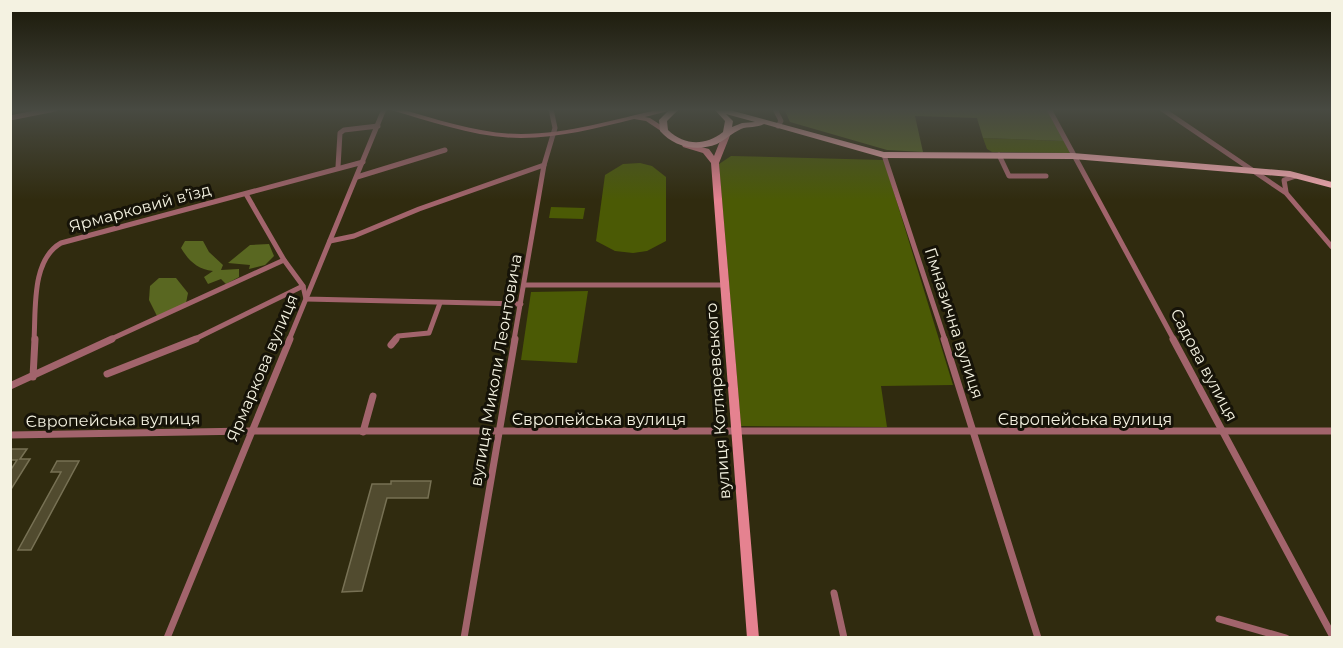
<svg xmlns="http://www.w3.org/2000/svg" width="1343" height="648" font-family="Montserrat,sans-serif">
  <rect width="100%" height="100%" fill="#302b0f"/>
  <g fill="#4b5a05">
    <path d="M983 138 1064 141 1070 153 992 152 987 149Z"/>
    <path d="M731 156 884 160 953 385 881 386 887 427 741 426 719 164Z"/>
    <path d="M640 163 652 166 666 177V241L647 251 633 253 615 251 596 241 605 175 623 164Z"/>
    <path d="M551 207 585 208 583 219 549 218Z"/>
    <path d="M588 291 577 363 521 360 531 292Z"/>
    <path d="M719 341 721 343 722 381 717 378V367L711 360 713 343Z"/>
  </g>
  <g fill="#596721">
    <path d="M784 109H1048L1064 141 983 138 977 118 915 116 923 152 887 150 790 122Z"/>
    <path d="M185 241H203L209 252 223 265 221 270 239 269V277L226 284 221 279 208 284 204 277 213 271C197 269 189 261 181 248Z"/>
    <path d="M269 244 274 256 265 265 249 269 250 265 228 263 250 245Z"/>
    <path d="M159 278H176L188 293 186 303 157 316 149 300 150 286Z"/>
  </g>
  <g fill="#514b2f" stroke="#777154" stroke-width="1.5">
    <path d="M10 449H27L20 459H30L10 491V471L17 460H10Z"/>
    <path d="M57 461H79L31 550H18L61 472H51Z"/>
    <path d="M391 481H431L428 498H387L362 591 342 592 372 484H391Z"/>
  </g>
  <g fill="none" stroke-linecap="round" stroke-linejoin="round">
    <g stroke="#a2646c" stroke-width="5">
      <path d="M775 109 781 121 778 126"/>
      <path d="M1049 109 1174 340"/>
      <path d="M1162 109 1286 193 1332 247"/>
      <path d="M10 118 55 109"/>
      <path d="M884 155 945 340"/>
      <path d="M999 155 1009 176H1046"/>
      <path d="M338 167 340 133 344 130 378 126"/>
      <path d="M357 177 445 150"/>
      <path d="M1286 192 1284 180 1296 176"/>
      <path d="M246 194 284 260 303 286 306 299 521 304"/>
      <path d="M330 241 354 236 419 209 544 165"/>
      <path d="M525 285H724"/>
      <path d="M34 340C36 310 31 260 61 243L363 162"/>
      <path d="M109 340 284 260"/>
      <path d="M193 340 303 286"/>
      <path d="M289 340 384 109"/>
      <path d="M395 340 398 336 429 333 440 303"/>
      <path d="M514 340 544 165 555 128 551 109"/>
    </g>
    <g stroke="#a2646c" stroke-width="7">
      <path d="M944 339 1038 638"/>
      <path d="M1173 339 1332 635"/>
      <path d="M391 345 396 339"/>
      <path d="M107 374 196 339"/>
      <path d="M33 377 35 339"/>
      <path d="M10 386 112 339"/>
      <path d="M363 432 373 396"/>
      <path d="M10 435 250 431H1332"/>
      <path d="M834 593 844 638"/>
      <path d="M1219 619 1286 638"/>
      <path d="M167 638 290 339"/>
      <path d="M464 638 515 339"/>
    </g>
    <g fill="#e58290" fill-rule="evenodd">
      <path d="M390 109H400C440 120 480 134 521 134 569 134 615 119 661 109H673L672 110 645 117 650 118 667 129 668 131 664 133 646 121 634 119C597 128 559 138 521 138 477 138 433 122 391 110Z"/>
      <path d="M724 131H730L731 133 719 163 759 638H747L711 163 703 153 683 147 682 145 686 143 709 149 714 156Z"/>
    </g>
    <path fill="#fbadb6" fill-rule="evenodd" d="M670 109H679L667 121 668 130C685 146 705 146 723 132L725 121 714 109H726L884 152 1073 153 1290 171 1332 182V188L1290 177 1073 159 884 158 764 124C757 128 748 126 741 129 732 133 725 140 717 144 696 152 674 147 660 131L659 120ZM726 114 755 122 742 123 732 127 733 121Z"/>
  </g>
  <linearGradient id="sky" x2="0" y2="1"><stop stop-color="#1a1808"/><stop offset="0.55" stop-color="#484a42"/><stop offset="1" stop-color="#484a42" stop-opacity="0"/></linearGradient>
  <rect width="1343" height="200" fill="url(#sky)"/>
  <g text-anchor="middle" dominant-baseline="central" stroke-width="6" stroke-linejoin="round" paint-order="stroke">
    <g font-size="16" fill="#f4f2e1" stroke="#161308">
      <text transform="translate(140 208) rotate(-15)">Ярмарковий вʼїзд</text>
      <text transform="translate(954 323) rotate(72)">Гімназична вулиця</text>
      <text transform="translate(1204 365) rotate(62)">Садова вулиця</text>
      <text transform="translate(262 368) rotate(-67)">Ярмаркова вулиця</text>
      <text transform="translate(496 370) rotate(-80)">вулиця Миколи Леонтовича</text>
      <text transform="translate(718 401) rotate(-94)">вулиця Котляревського</text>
      <text x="599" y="419">Європейська вулиця</text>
      <text x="1085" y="419">Європейська вулиця</text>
      <text transform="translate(113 420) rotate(-1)">Європейська вулиця</text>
    </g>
  </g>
  <rect width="1343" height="648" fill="none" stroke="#f4f2e1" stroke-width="24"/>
</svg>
